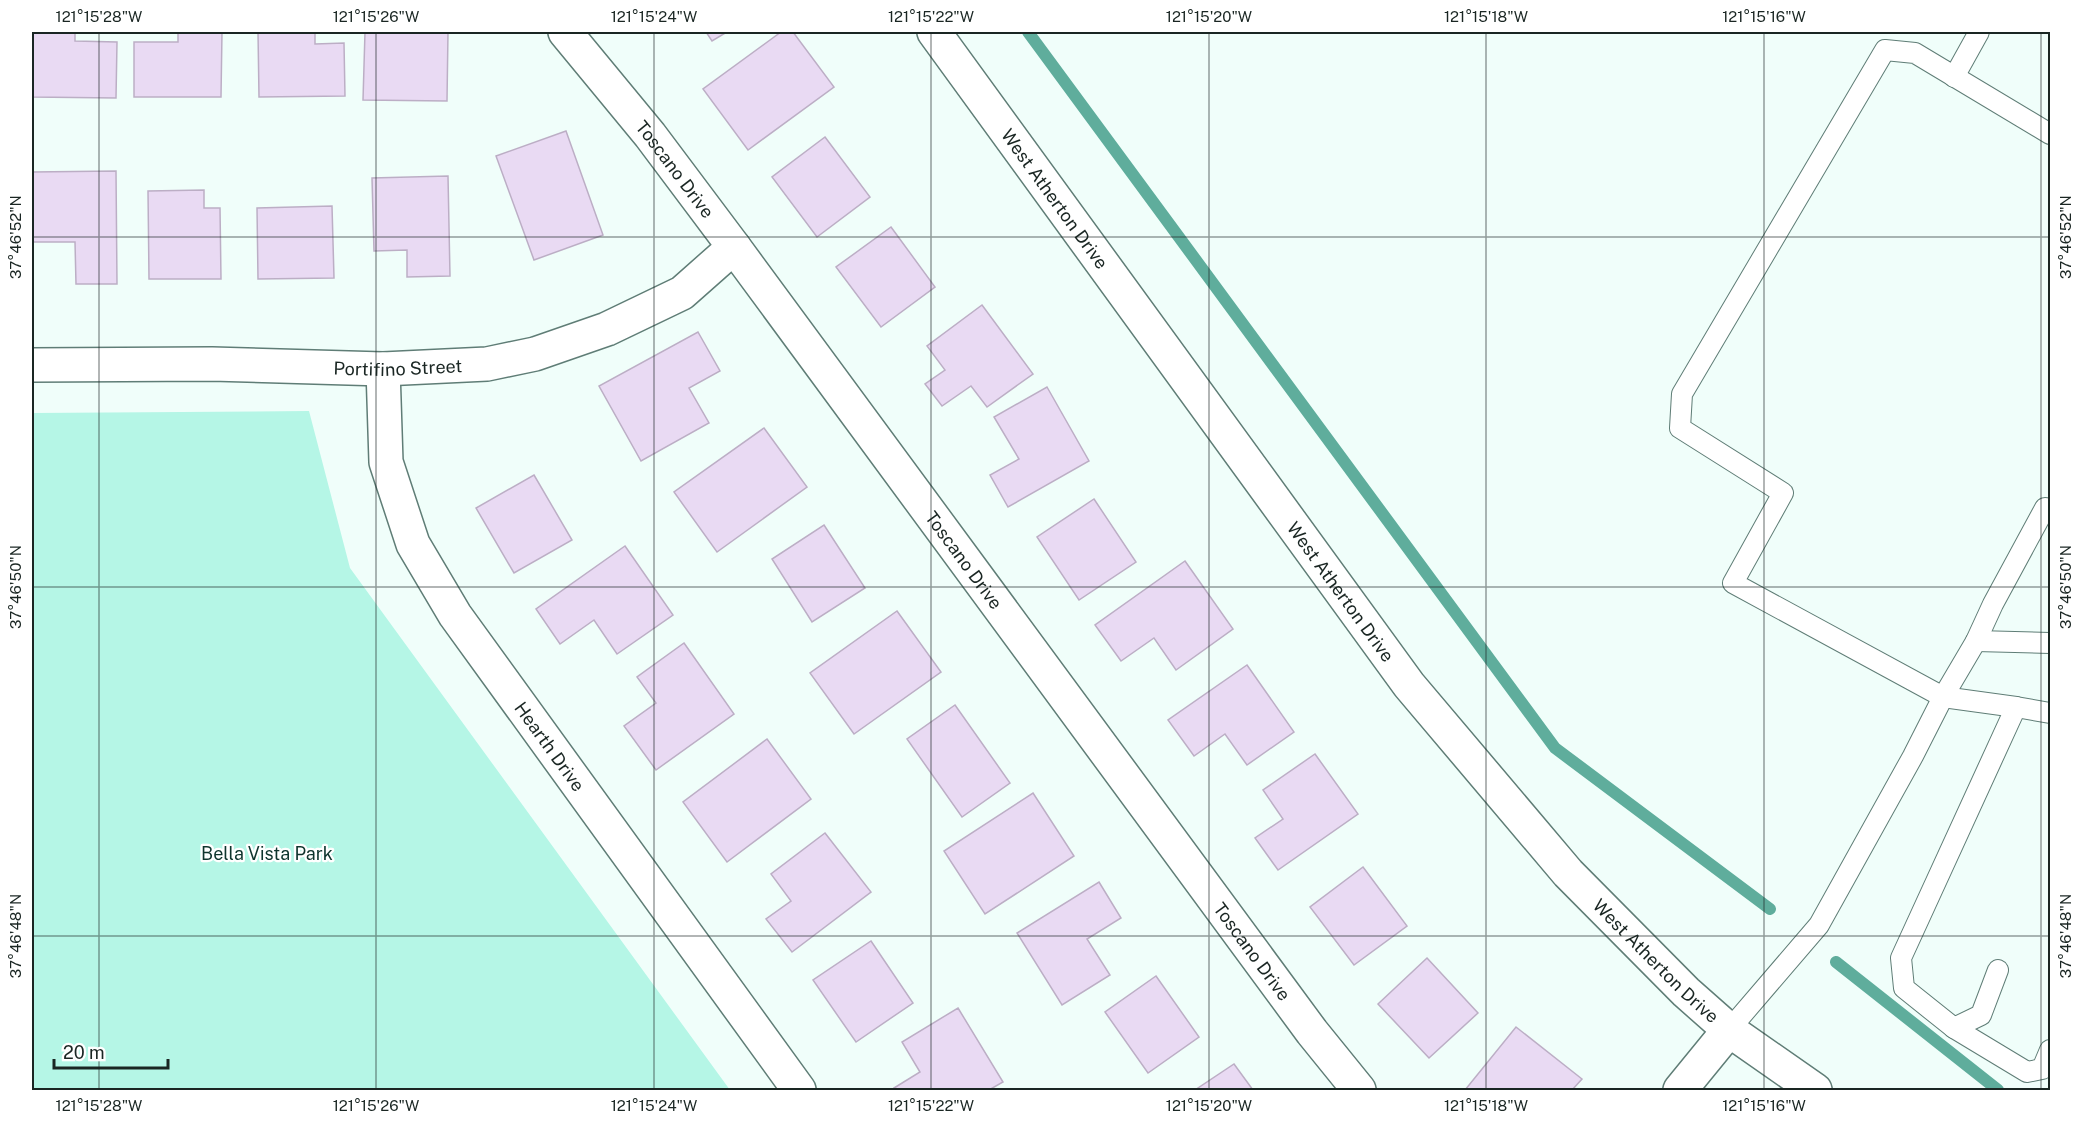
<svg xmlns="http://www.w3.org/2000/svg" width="2082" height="1122" font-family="'Public Sans',sans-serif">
  <rect width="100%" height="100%" fill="#f0fefa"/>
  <path fill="#b5f6e6" d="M309 411 350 568 730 1090H32V413Z"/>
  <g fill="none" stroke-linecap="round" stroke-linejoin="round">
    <g stroke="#5fad9c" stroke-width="12">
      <path d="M1028 32 1555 748 1770 909"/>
      <path d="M1836 962 1998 1090"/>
    </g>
  </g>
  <g fill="#e9daf3" stroke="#bcaec5" stroke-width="1.5">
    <path d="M32 32H75V41L117 42 116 98 32 97Z"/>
    <path d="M178 32H222L221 97H134V42H178Z"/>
    <path d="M258 32H315V44L344 43 345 96 259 97Z"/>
    <path d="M365 32H448L447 101 363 100Z"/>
    <path d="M706 32H727L712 41Z"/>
    <path d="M781 32H793L834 87 748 150 703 89Z"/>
    <path d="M566 131 603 235 534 260 496 156Z"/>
    <path d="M825 137 870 197 817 237 772 177Z"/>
    <path d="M116 171 117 284H76L75 242H33L32 172Z"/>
    <path d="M448 176 450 276 407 277V250L374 251 372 178Z"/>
    <path d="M204 190V208H220L221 279H149L148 191Z"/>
    <path d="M332 206 334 278 258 279 257 208Z"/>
    <path d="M891 227 935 287 881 327 836 267Z"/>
    <path d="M982 305 1033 374 987 407 971 386 942 406 925 384 945 370 927 346Z"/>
    <path d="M698 332 720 371 689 388 709 423 641 461 599 386Z"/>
    <path d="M1047 387 1089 461 1008 507 990 475 1019 459 994 417Z"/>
    <path d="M764 428 807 487 717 552 674 492Z"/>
    <path d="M534 475 572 540 514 573 476 508Z"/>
    <path d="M1094 499 1136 562 1079 600 1037 537Z"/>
    <path d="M824 525 865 588 812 622 772 559Z"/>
    <path d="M625 546 673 615 617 654 594 620 560 644 536 609Z"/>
    <path d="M1185 561 1233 629 1176 670 1154 638 1121 661 1095 625Z"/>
    <path d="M897 611 941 672 854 734 810 673Z"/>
    <path d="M684 643 734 714 656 770 624 726 656 703 637 677Z"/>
    <path d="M1247 665 1294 732 1247 765 1225 734 1194 756 1168 720Z"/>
    <path d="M955 705 1010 783 962 817 907 739Z"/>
    <path d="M767 739 811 799 727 862 683 802Z"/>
    <path d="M1315 754 1358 814 1278 870 1255 838 1283 819 1263 790Z"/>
    <path d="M1033 793 1074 856 985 914 944 851Z"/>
    <path d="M825 833 871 892 792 952 766 919 791 901 771 874Z"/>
    <path d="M1363 867 1407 926 1354 965 1310 907Z"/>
    <path d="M1099 882 1121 918 1087 939 1110 975 1062 1005 1017 933Z"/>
    <path d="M871 941 913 1003 856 1042 813 980Z"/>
    <path d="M1427 958 1478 1013 1429 1058 1378 1004Z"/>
    <path d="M1156 976 1199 1037 1148 1073 1105 1012Z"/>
    <path d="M958 1008 1003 1082 989 1090H896L894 1088 920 1072 902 1042Z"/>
    <path d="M1516 1027 1582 1079 1572 1090H1465Z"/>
    <path d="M1234 1064 1253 1090H1195Z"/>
  </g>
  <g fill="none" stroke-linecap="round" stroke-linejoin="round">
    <defs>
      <g id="lane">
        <path d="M1954 77 1979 32"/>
        <path d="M1976 641 2050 643"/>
        <path d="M2016 707 2050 713"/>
        <path d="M1998 970 1981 1015 1954 1028 1904 988 1901 958 2016 707 1943 697 1733 583 1783 493 1680 428 1682 394 1885 50 1915 53 2050 134"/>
        <path d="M1954 1028 2027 1072 2042 1069 2050 1050"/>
        <path d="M1729 1030 1819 925 1913 756 1943 697 1976 641 1993 604 2045 508 2050 511"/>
      </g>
      <g id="street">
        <path id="s1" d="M565 32 650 135 734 247 1312 1032 1359 1090"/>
        <path id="s2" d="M32 365 212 364 383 369 487 364 535 354 607 329 682 293 734 247"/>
        <path id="s3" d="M383 369 386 462 413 544 455 615 799 1090"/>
        <path d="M1680 1090 1729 1030"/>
      </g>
      <g id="secondary">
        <path id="s4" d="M934 32 1409 685 1568 873 1686 992 1729 1030 1815 1090"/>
      </g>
    </defs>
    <use href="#lane" stroke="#5f7d76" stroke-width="22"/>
    <use href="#street" stroke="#5f7d76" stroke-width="36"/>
    <use href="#secondary" stroke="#5f7d76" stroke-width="36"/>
    <use href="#lane" stroke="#fff" stroke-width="20"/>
    <use href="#street" stroke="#fff" stroke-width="33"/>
    <use href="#secondary" stroke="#fff" stroke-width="33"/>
  </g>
  <path fill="none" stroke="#1a2623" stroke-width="1.5" stroke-opacity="0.45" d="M99 32V1090M376 32V1090M654 32V1090M931 32V1090M1209 32V1090M1486 32V1090M1764 32V1090M2041 32V1090M32 237H2050M32 587H2050M32 936H2050"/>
  <g text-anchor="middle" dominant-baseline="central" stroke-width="4.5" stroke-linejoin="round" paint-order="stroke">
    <g font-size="18" fill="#1a2623" stroke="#fff">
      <text stroke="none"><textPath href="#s1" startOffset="176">Toscano Drive</textPath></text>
      <text stroke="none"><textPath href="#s4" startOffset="206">West Atherton Drive</textPath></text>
      <text stroke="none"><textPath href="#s2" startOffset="366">Portifino Street</textPath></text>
      <text stroke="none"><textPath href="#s1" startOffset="662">Toscano Drive</textPath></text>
      <text stroke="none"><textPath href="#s4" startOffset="692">West Atherton Drive</textPath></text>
      <text stroke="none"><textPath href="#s3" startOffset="424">Hearth Drive</textPath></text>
      <text stroke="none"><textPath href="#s1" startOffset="1148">Toscano Drive</textPath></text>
      <text stroke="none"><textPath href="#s4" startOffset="1178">West Atherton Drive</textPath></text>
    </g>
    <g font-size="18" fill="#0e342d" stroke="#fff">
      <text x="267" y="853">Bella Vista Park</text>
    </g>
  </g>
  <rect width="2082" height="1122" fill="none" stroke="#ffffff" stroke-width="66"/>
  <path d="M54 1059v9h114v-9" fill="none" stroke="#1a2623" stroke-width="3"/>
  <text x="63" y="1059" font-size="18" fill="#1a2623" stroke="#ffffff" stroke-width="4.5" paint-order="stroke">20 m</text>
  <rect x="33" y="33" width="2016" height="1056" fill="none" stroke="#1a2623" stroke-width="2"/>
  <g font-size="15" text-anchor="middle" fill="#1a2623">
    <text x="99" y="22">121°15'28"W</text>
    <text x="376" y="22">121°15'26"W</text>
    <text x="654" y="22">121°15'24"W</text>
    <text x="931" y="22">121°15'22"W</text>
    <text x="1209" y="22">121°15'20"W</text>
    <text x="1486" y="22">121°15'18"W</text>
    <text x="1764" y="22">121°15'16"W</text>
    <text transform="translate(16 237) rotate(-90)" y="5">37°46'52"N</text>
    <text transform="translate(2066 237) rotate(-90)" y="5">37°46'52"N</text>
    <text transform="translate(16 587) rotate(-90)" y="5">37°46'50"N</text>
    <text transform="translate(2066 587) rotate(-90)" y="5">37°46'50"N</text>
    <text transform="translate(16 936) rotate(-90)" y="5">37°46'48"N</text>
    <text transform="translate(2066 936) rotate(-90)" y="5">37°46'48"N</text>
    <text x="99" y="1111">121°15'28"W</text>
    <text x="376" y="1111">121°15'26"W</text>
    <text x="654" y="1111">121°15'24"W</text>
    <text x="931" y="1111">121°15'22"W</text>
    <text x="1209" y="1111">121°15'20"W</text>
    <text x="1486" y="1111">121°15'18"W</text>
    <text x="1764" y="1111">121°15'16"W</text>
  </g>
</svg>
